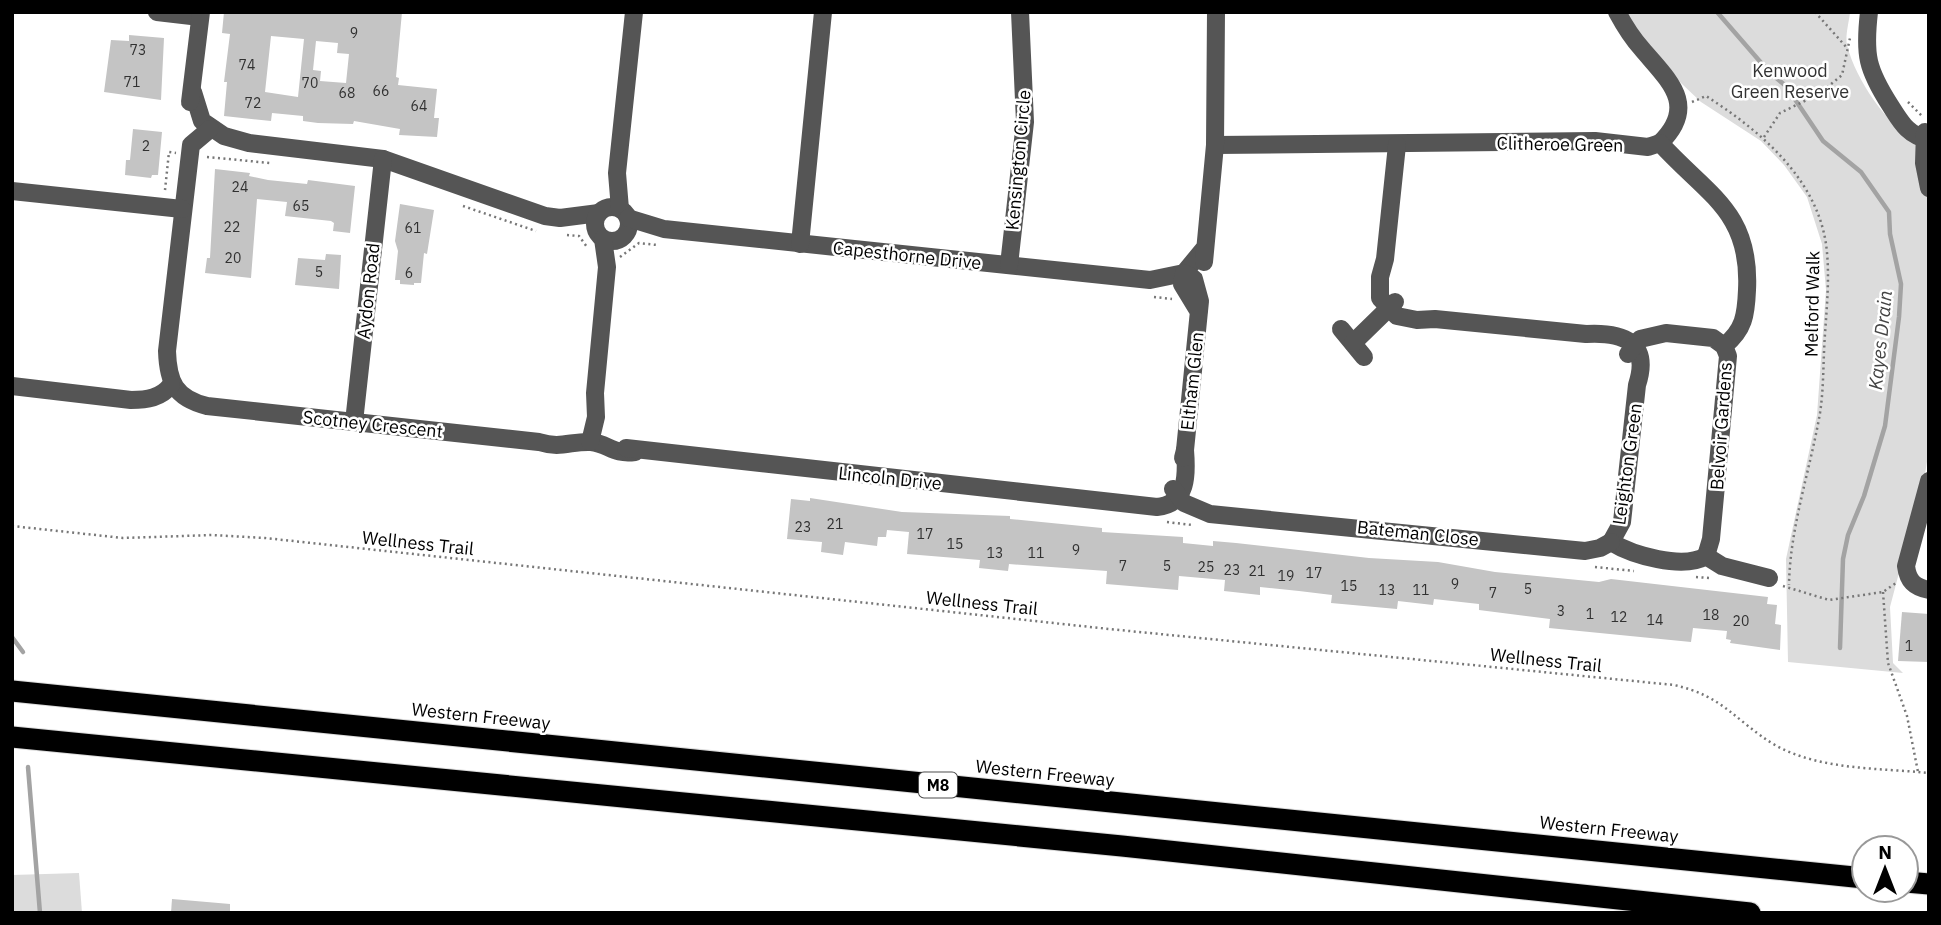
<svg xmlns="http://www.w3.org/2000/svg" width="1941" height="925" font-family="'IBM Plex Sans',sans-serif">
  <rect width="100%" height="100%" fill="#fff"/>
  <g fill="#dcdcdc">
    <path d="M1624 12H1850C1849 22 1845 36 1847 45 1856 81 1887 124 1917 143L1929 205V449L1925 474 1890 607 1893 663 1903 673 1788 662 1786 559 1817 415 1826 290 1822 244 1807 197 1784 165 1761 141 1701 102 1682 84 1661 63Z"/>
    <path d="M79 873 82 913H12V875Z"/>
  </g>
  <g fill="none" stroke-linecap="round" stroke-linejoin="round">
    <g stroke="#a3a3a3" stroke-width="4.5">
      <path d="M1717 12 1770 73 1786 86 1823 141 1861 172 1889 212 1890 234 1901 284 1899 317 1885 426 1864 496 1848 535 1843 559 1840 648"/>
      <path d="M12 637 23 652"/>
      <path d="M28 767 40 913"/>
    </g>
  </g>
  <g fill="#c4c4c4" fill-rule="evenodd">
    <path d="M224 12H402L396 77 399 78 398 85 437 89 434 118H439L437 137 399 135 400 129 354 121 353 124 318 123 303 121V116L272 113 271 121 224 116 227 82H224L230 34 222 33ZM271 36 304 39 298 97 265 92ZM316 41 338 43 337 53 349 54 346 83 320 81 321 71 313 70Z"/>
    <path d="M129 35 164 38 161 100 104 92 111 40 129 41Z"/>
    <path d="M133 129 162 132 158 175H152L151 178 125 175 126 160H130Z"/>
    <path d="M215 169 250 173 249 176 268 180 307 184 308 180 355 186 350 233 333 231 334 223 331 221 285 216 287 202 257 199 251 278 205 273 207 258H210Z"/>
    <path d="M400 204 434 210 427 254 424 253 421 283H414V285L400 284V280H395L398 251 395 241Z"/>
    <path d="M326 254 341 255 339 289 295 285 298 258 325 260Z"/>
    <path d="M810 498 902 512 1010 516V519L1102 528V532L1183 537V543L1213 546V541L1236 543 1369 558 1438 562 1495 572 1599 582 1611 579 1768 597 1767 604 1777 605 1775 624 1781 625 1780 650 1730 643 1731 640 1726 639 1727 631 1693 628 1691 642 1549 628 1550 619 1479 610V604L1434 599 1433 605 1398 601 1397 609 1331 603 1332 595 1299 591 1260 587V595L1224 591 1225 580 1179 576 1178 590 1106 584 1107 571 1009 564 1008 571 979 568 980 560 907 554 909 532 887 530 886 537H878L877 546 845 542 843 555 821 552 822 542 787 539 791 499 810 501Z"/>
    <path d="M1902 612 1929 614V662L1898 661Z"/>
    <path d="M172 899 230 904V913H171Z"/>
  </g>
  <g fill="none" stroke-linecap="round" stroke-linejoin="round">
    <defs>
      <g id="highway">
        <path d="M12 691 1864 878"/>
        <path d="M12 737 1122 846 1750 913"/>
        <path d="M1906 882 1929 884"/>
      </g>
    </defs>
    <use href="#highway" stroke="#dbdbdb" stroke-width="23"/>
    <g stroke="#777" stroke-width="2.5" stroke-dasharray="2 3.5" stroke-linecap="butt">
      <path d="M1815 12 1848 49"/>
      <path d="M1692 102 1706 96C1759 130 1816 177 1826 244 1830 273 1827 304 1825 334 1823 360 1824 387 1820 413 1810 471 1790 527 1789 585"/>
      <path d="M1908 102 1923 117"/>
      <path d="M1764 137 1780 113 1819 94 1842 75 1850 38"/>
      <path d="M207 157 270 163"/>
      <path d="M165 190 169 152 176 153"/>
      <path d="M463 206 536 231"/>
      <path d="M567 235 579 236 587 247"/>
      <path d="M620 257 639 243 657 245"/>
      <path d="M1154 297 1172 299"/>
      <path d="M1167 522 1192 525"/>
      <path d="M12 526 123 538 212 535 265 538 1109 629 1674 685C1724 696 1735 721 1775 745 1819 770 1879 768 1929 773"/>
      <path d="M1595 567 1634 571"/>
      <path d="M1696 577 1710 578"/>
      <path d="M1783 586 1829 600 1883 592 1896 583"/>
      <path d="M1883 592 1888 663 1907 716 1918 772"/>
    </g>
    <g stroke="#555" stroke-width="18">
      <path d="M157 12 200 17"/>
      <path d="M1617 12C1624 25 1632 38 1642 49 1668 80 1699 105 1660 143"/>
      <path d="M1869 12C1864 55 1867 69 1890 105 1901 122 1907 135 1929 140"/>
      <path d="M193 92 202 121 224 136 249 143 383 159 545 216 560 218 599 213"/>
      <path d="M190 102 201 12"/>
      <path d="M210 129 191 145 167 351C168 382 175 398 207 406L539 442C561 449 571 441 591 442 609 444 613 455 635 452"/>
      <path d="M1925 132 1924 163 1929 188"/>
      <path d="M1215 145 1595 141 1648 147 1660 143C1707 195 1751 211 1747 290 1746 315 1744 330 1724 346"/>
      <path d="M1397 145 1385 259 1380 277V298L1397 316 1417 320 1435 319 1586 334C1623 332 1651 342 1637 385L1622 522 1611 542C1632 555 1683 570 1706 556"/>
      <path d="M12 191 182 209"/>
      <circle cx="612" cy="224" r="17"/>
      <path d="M620 209 617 173 634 12"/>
      <path d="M628 218 664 229 1150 280 1184 273 1203 250"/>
      <path d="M800 244 823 12"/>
      <path d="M1204 262 1215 145 1216 12"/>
      <path d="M1009 265 1025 122 1020 12"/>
      <path d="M1341 329 1364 357"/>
      <path d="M1353 343 1395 302"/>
      <path d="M1628 354 1640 339 1666 333 1713 338 1724 346 1728 356 1711 539 1706 556"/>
      <path d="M12 386 131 400C147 400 161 398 171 385"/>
      <path d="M354 422 383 159"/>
      <path d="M590 442 596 417 595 393 607 267 603 239"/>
      <path d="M626 448 1157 507C1188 504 1187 474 1185 450"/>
      <path d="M1183 458 1185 450 1200 301 1194 279 1184 273 1182 284 1199 312"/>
      <path d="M1929 481 1906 566C1908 581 1914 587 1929 590"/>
      <path d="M1173 489 1184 503 1210 514 1585 551 1600 548 1611 542"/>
      <path d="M1706 556 1722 566 1769 578"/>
    </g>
    <use href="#highway" stroke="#000" stroke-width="21"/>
  </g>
  <g text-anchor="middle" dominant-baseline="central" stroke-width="5" stroke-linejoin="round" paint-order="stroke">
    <g font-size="14" fill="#313131">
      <text x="354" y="33">9</text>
      <text x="138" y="50">73</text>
      <text x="247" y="65">74</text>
      <text x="132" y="82">71</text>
      <text x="310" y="83">70</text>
      <text x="381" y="91">66</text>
      <text x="347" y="93">68</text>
      <text x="253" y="103">72</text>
      <text x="419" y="106">64</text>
      <text x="146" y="146">2</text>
      <text x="240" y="187">24</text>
      <text x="301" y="206">65</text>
      <text x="232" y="227">22</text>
      <text x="413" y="228">61</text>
      <text x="233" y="258">20</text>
      <text x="319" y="272">5</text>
      <text x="409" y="273">6</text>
      <text x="835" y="524">21</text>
      <text x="803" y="527">23</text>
      <text x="925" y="534">17</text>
      <text x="955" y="544">15</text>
      <text x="1076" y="550">9</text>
      <text x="995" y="553">13</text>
      <text x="1036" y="553">11</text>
      <text x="1123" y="566">7</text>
      <text x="1167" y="566">5</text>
      <text x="1206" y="567">25</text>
      <text x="1232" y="570">23</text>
      <text x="1257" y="571">21</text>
      <text x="1314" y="573">17</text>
      <text x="1286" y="576">19</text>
      <text x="1455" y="584">9</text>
      <text x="1349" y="586">15</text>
      <text x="1528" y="589">5</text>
      <text x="1387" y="590">13</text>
      <text x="1421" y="590">11</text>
      <text x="1493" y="593">7</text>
      <text x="1561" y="611">3</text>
      <text x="1590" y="614">1</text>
      <text x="1711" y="615">18</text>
      <text x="1619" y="617">12</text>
      <text x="1655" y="620">14</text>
      <text x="1741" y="621">20</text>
      <text x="1909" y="646">1</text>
    </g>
    <rect fill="#fff" stroke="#4c4c4c" stroke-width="2" x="919" y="772.5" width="38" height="25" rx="5"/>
    <g font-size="16" font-weight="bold" fill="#000">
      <text x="938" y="785">M8</text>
    </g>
    <g font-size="18" fill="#333" stroke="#fff">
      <text x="1790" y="70">Kenwood<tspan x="1790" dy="21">Green Reserve</tspan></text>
    </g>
    <g font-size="18" fill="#000" stroke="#fff">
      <text transform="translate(1560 144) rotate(1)">Clitheroe Green</text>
      <text transform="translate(1018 160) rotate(-85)">Kensington Circle</text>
      <text transform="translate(907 255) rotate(6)">Capesthorne Drive</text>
      <text transform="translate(368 291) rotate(-84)">Aydon Road</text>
      <text transform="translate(1812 304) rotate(-89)">Melford Walk</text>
      <text transform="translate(1192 381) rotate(-84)">Eltham Glen</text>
      <text transform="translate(373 424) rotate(6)">Scotney Crescent</text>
      <text transform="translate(1721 426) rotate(-86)">Belvoir Gardens</text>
      <text transform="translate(1627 464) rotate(-82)">Leighton Green</text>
      <text transform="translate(890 478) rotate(6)">Lincoln Drive</text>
      <text transform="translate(1418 533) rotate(6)">Bateman Close</text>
      <text transform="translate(418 543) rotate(6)">Wellness Trail</text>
      <text transform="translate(982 603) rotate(6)">Wellness Trail</text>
      <text transform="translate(1546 660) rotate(6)">Wellness Trail</text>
      <text transform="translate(481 716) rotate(6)">Western Freeway</text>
      <text transform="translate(1045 773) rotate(6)">Western Freeway</text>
      <text transform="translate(1609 829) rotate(6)">Western Freeway</text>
    </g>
    <g font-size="19" font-style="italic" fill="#444" stroke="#fff">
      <text transform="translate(1880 340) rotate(-84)">Kayes Drain</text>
    </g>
  </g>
  <rect width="1941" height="925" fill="none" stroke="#000000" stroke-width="28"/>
  <g transform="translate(1885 869)"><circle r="33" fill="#ffffff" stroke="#999999" stroke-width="2"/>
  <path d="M0-5L12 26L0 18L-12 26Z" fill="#000000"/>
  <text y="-10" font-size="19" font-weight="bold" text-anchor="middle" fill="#000000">N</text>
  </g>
</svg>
